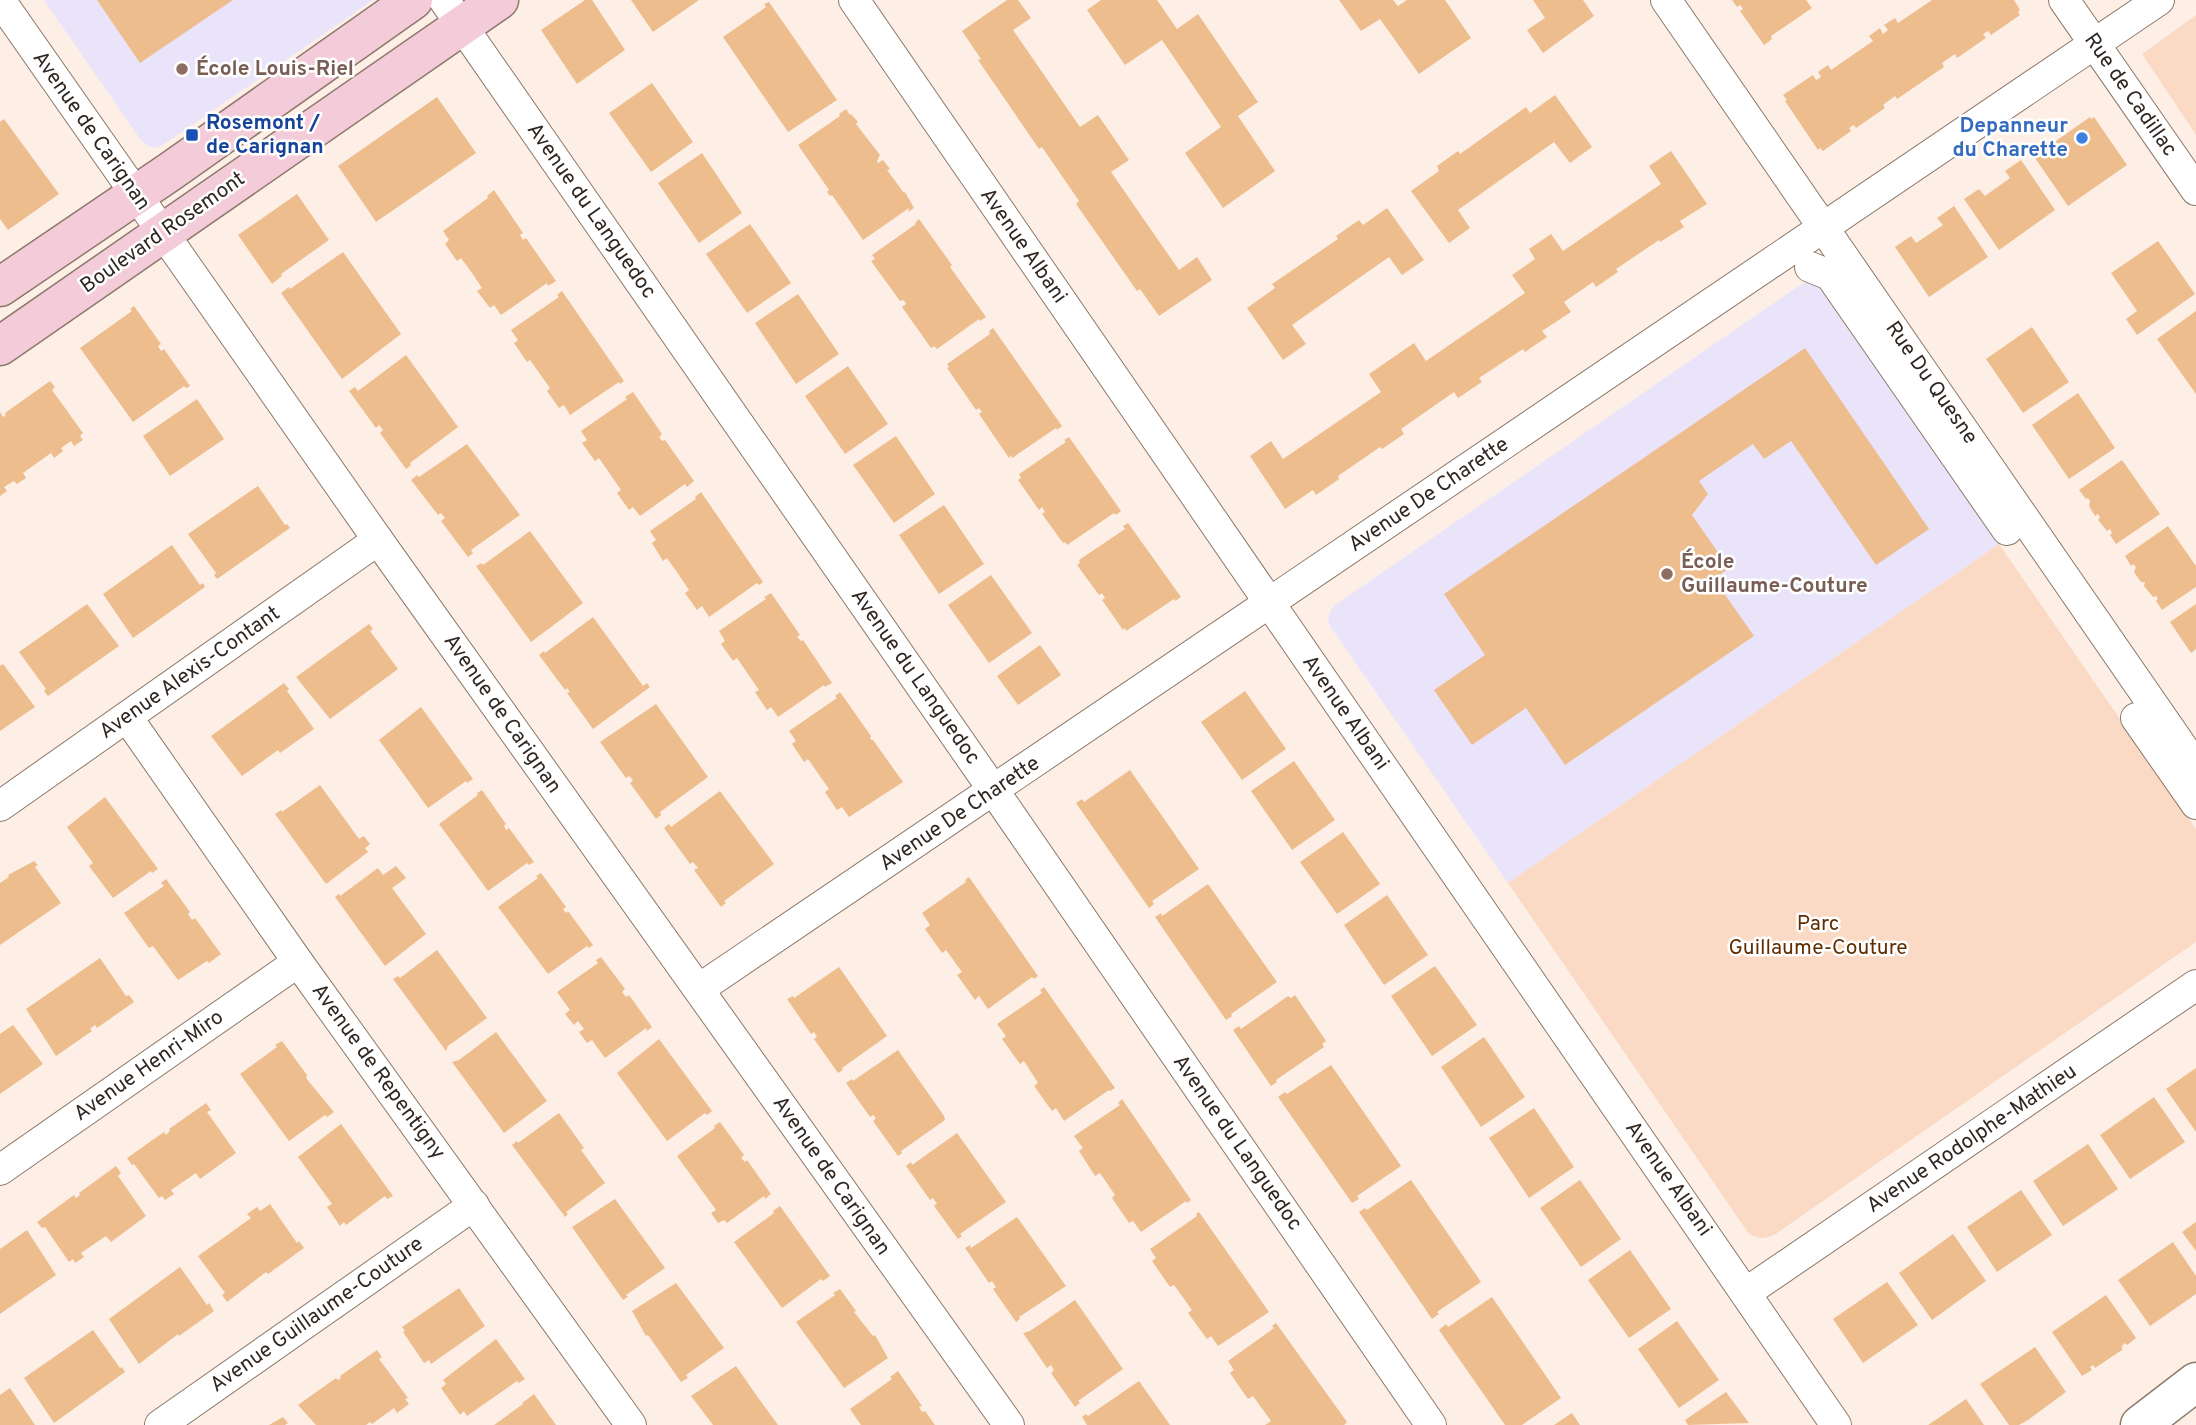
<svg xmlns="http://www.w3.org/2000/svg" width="2196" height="1425" font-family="Overpass,sans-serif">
  <rect width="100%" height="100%" fill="#fdefe6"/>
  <g fill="#eae4fa">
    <path d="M44 0H373L163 145 155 148 147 145 140 139Z"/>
    <path d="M1808 282 1822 288 1999 544 1508 883 1330 626 1328 619 1330 611 1335 605 1800 285Z"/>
  </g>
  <g fill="#fadac4">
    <path d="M2196 15V135L2142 54Z"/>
    <path d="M1999 544 2196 829V942L1774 1235C1763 1239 1759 1239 1749 1234L1508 883Z"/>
  </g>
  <g fill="#eebd8e">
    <path d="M97 0H233L140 63Z"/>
    <path d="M585 0H592L625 50 577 84 541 30Z"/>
    <path d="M631 0H699L653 32Z"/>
    <path d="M1007 0H1018L1031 18 1013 30 1080 127 1098 115 1129 160 1111 172 1179 270 1197 257 1212 280 1159 316 1140 289 1137 291 1076 204 1079 201 1042 147 1039 149 978 60 981 59 962 31Z"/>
    <path d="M1101 0H1157L1177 29 1198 14 1258 102 1238 116 1275 171 1223 208 1185 153 1221 127 1162 40 1125 65 1087 10Z"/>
    <path d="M1339 0H1393L1398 6 1407 0H1445L1471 38 1419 74 1380 19 1361 31Z"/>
    <path d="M1533 0H1583L1594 16 1543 53 1527 30 1545 18Z"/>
    <path d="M1732 0H1806L1812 8 1771 36 1772 39 1764 45 1740 11 1743 9 1740 5 1737 7Z"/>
    <path d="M1932 0H2014L2020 10 2018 12 2020 15 1991 35 1988 31 1983 34 1986 38 1957 58 1955 54 1942 63 1944 67 1897 99 1895 96 1883 105 1885 108 1856 128 1854 125 1849 128 1851 131 1823 151 1820 148 1818 150 1785 101 1787 100 1783 95 1813 75 1816 80 1818 79 1821 77 1818 72 1828 65 1831 70 1873 41 1869 36 1880 28 1883 34 1888 30 1884 25 1895 18 1898 23Z"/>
    <path d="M769 2 837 100 788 132 723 37 766 7 764 4Z"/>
    <path d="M652 83 693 142 651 172 609 113Z"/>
    <path d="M1555 95 1592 147 1570 163 1554 142 1458 210 1470 228 1449 243 1411 191 1439 171 1437 166 1458 151 1460 154 1526 107 1530 113Z"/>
    <path d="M437 97 476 153 376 222 338 166Z"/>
    <path d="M846 109 850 115 851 114 858 122 856 124 880 155 877 161 878 163 883 160 890 169 887 170 904 193 905 192 914 208 908 212 909 208 863 240 832 195 830 196 827 192 829 190 798 145 840 116 839 114Z"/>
    <path d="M2090 117 2092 119 2094 117 2127 165 2068 206 2035 158 2037 157 2036 155Z"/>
    <path d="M4 119 59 194 8 230 0 219V122Z"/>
    <path d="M1671 151 1707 204 1680 221 1684 227 1660 242 1659 240 1616 269 1618 272 1596 287 1593 282 1564 302 1571 312 1542 331 1547 337 1525 352 1523 349 1479 378 1482 382 1458 398 1454 392 1401 429 1404 434 1382 449 1380 447 1338 476 1339 479 1316 495 1313 490 1285 509 1250 456 1271 441 1283 459 1381 392 1369 374 1414 343 1426 361 1525 293 1512 275 1535 259 1529 249 1551 234 1563 251 1661 184 1649 166Z"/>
    <path d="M702 153 742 213 699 243 658 183Z"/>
    <path d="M2021 160 2055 210 1999 250 1964 199 1979 189 1985 196 2010 178 2005 171Z"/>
    <path d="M494 190 523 233 520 235 523 240 526 238 556 281 548 286 547 283 501 315 494 305 490 308 477 291 482 288 472 273 461 258 457 261 445 244 449 240 443 231 488 198 487 196Z"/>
    <path d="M297 194 329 240 281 274 282 276 272 284 238 235Z"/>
    <path d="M1954 206 1988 257 1929 297 1895 247 1911 236 1916 243 1943 225 1937 218Z"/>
    <path d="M1387 208 1424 260 1402 275 1389 257 1292 325 1306 344 1283 360 1247 308 1275 288 1272 284 1338 239 1336 236 1359 220 1363 225Z"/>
    <path d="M919 219 952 265 950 267 986 317 980 321 979 319 937 349 934 346 931 348 902 307 906 304 905 302 903 300 900 301 871 261 875 259 872 255 916 224 915 223Z"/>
    <path d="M750 224 791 283 747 313 706 254Z"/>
    <path d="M2158 241 2195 294 2137 335 2126 319 2137 311 2111 273Z"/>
    <path d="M343 252 401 334 342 379 281 293 289 287 290 289Z"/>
    <path d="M562 291 624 381 620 384 619 382 570 415 564 405 559 408 547 391 550 388 530 360 527 362 514 343 518 340 511 330 559 297 557 295Z"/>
    <path d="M798 294 839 354 796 384 755 323Z"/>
    <path d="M134 306 161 344 158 346 161 351 164 349 190 386 186 388 184 386 133 422 80 348 132 311 130 309Z"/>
    <path d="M2196 311V394L2157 339Z"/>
    <path d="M2032 327 2069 382 2023 413 1986 359Z"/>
    <path d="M993 328 1062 426 1057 430 1056 428 1012 458 1011 455 1009 458 979 414 982 412 979 408 976 410 947 368 949 367 947 364 990 334 989 331Z"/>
    <path d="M1805 348 1929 529 1876 565 1791 441 1764 459 1753 444 1699 481 1708 494 1692 515 1729 568 1714 579 1754 636 1565 765 1526 708 1472 745 1434 690 1485 655 1444 594Z"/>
    <path d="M406 355 458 427 410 463 411 465 406 469 380 433 383 430 379 425 376 428 349 391 355 387 358 391Z"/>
    <path d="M848 366 888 424 845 454 805 396Z"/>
    <path d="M50 381 55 387 52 390 83 433 80 436 83 440 74 446 71 441 61 448 63 451 54 458 51 453 23 473 26 478 17 484 14 481 4 487 7 491 0 496V412L3 417 6 415 5 413Z"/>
    <path d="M633 392 662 434 659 437 662 441 665 440 694 481 687 487 685 484 640 516 633 507 629 510 617 493 621 490 599 458 595 461 582 443 587 440 581 431 627 399 625 397Z"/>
    <path d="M2078 393 2115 448 2069 479 2032 425Z"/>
    <path d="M197 399 224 439 170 476 143 436Z"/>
    <path d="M896 436 935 494 894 523 853 465Z"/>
    <path d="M1069 437 1121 511 1116 515 1114 513 1067 545 1065 542 1063 543 1042 514 1045 512 1042 507 1039 510 1018 480 1021 478 1019 474 1066 442 1064 440Z"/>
    <path d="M467 444 520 515 471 550 473 553 468 557 441 521 445 518 441 513 438 515 411 480 417 475 419 477Z"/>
    <path d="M2122 460 2160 514 2116 544 2110 535 2112 533 2110 529 2107 531 2098 520 2100 518 2098 514 2095 516 2089 506 2090 501 2088 498 2086 499 2079 490Z"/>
    <path d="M258 486 285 525 287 524 290 528 217 579 214 575 216 573 188 534Z"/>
    <path d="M701 492 763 582 759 585 757 583 709 617 702 606 697 610 685 593 689 590 679 575 667 558 663 561 652 543 656 540 650 531 696 499 695 497Z"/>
    <path d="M944 505 984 564 939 594 899 535Z"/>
    <path d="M1128 523 1181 597 1175 601 1174 599 1126 631 1125 628 1123 630 1102 600 1105 598 1103 595 1102 593 1099 595 1077 565 1080 563 1079 560 1125 529 1123 526Z"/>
    <path d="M2168 526 2196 566V587L2162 610 2156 601 2158 599 2156 596 2153 597 2144 586 2145 582H2141L2134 572 2136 567 2133 564 2131 566 2125 556Z"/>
    <path d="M530 531 583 603 531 642 476 566 482 563 483 565Z"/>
    <path d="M172 545 200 585 203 583 205 587 133 638 103 594Z"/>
    <path d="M991 575 1032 633 989 663 948 605Z"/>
    <path d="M771 593 800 635 797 637 801 641 803 640 832 683 825 687 824 685 778 717 771 707 767 710 755 692 759 690 737 658 733 661 721 644 725 641 719 631 766 599 764 597Z"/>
    <path d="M87 604 119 646 48 696 44 691 46 689 19 652Z"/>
    <path d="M2196 604V649L2191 653 2170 622Z"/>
    <path d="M593 617 643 686 647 683 650 687 593 729 567 693 570 692 567 688 565 690 539 655 544 651 545 653Z"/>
    <path d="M369 624 373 629 370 631 398 669 330 719 296 677Z"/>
    <path d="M1040 645 1061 675 1018 705 997 676Z"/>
    <path d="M3 664 35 707 0 731V666Z"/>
    <path d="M284 683 289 689 287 691 314 729 280 753 278 750 242 776 211 736Z"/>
    <path d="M1245 691 1286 749 1242 780 1201 722Z"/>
    <path d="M840 692 871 736 870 739 873 740 903 782 849 817 842 807 837 810 825 792 829 789 808 759 804 762 792 744 796 741 789 731 837 698 835 696Z"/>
    <path d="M656 704 708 777 660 812 661 815 656 819 630 783 633 780 629 776 626 778 600 742Z"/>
    <path d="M421 707 473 779 467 783 466 781 428 808 379 740Z"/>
    <path d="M1294 761 1335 820 1292 850 1251 791Z"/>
    <path d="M1130 770 1199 869 1152 901 1154 904 1149 908 1076 803 1082 799 1084 802Z"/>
    <path d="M320 785 359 839 364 836 370 844 365 848 368 852 326 884 275 814 281 810 282 812Z"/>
    <path d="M482 790 506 824 504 826 506 830 509 828 534 862 529 865 527 863 488 891 439 824 478 795 477 793Z"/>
    <path d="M720 791 774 864 724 901 726 903 721 907 694 870 698 868 693 862 690 864 664 828 669 824 671 827Z"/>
    <path d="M105 797 158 869 152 873 151 871 113 898 89 866 93 863 67 827Z"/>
    <path d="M1343 832 1380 884 1337 914 1300 862Z"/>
    <path d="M34 861 38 865 35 867 61 903 0 945V883L9 877 8 875Z"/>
    <path d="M396 866 406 878 392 888 426 934 385 966 335 897 339 894 340 896 378 868 383 875Z"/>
    <path d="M541 873 566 907 563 909 566 913 568 911 593 945 589 948 587 946 548 974 498 907 538 878 536 876Z"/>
    <path d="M969 877 1038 976 1034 979 1032 977 988 1009 979 996 975 1000 957 975 962 972 946 950 942 953 925 929 930 925 922 913 966 882 965 880Z"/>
    <path d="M166 879 190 912 188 914 192 920 195 918 221 954 209 963 207 961 178 980 153 946 149 948 124 913 164 886 161 883Z"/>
    <path d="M1208 884 1277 982 1231 1014 1232 1016 1226 1020 1155 917 1161 913 1162 916Z"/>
    <path d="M1387 895 1428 955 1384 985 1344 925Z"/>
    <path d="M437 950 487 1018 448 1046 446 1051 393 979 398 976 400 978Z"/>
    <path d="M601 957 625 989 622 992 626 997 629 995 652 1027 647 1031 646 1028 605 1058 592 1040 587 1043 579 1032 584 1029 578 1021 574 1025 565 1014 570 1010 557 992 598 963 596 960Z"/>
    <path d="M100 958 126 996 129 995 134 1002 97 1028 95 1025 90 1029 92 1031 56 1056 26 1009Z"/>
    <path d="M1435 966 1477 1025 1432 1056 1391 996Z"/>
    <path d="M839 967 887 1036 842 1068 843 1070 838 1073 814 1039 817 1037 814 1032 811 1034 787 999 793 996 794 998Z"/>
    <path d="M1044 987 1115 1088 1110 1091 1109 1090 1064 1121 1056 1108 1052 1111 1034 1086 1038 1083 1024 1061 1020 1064 1002 1039 1006 1036 997 1024 1042 993 1040 990Z"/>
    <path d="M1295 995 1326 1041 1322 1044 1324 1047 1276 1080 1277 1082 1271 1086 1233 1030 1239 1026 1241 1029 1288 996 1291 998Z"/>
    <path d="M13 1025 43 1064 0 1094V1034Z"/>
    <path d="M496 1032 547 1101 504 1133 452 1062 459 1060Z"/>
    <path d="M1484 1037 1525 1097 1481 1127 1441 1067Z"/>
    <path d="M659 1039 712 1111 707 1115 705 1113 667 1141 617 1073Z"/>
    <path d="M282 1041 307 1075 306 1078 334 1112 327 1117 325 1115 289 1141 240 1074 277 1047 275 1045Z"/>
    <path d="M898 1050 944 1116 945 1120 901 1151 902 1153 898 1156 873 1121 876 1118 873 1115 870 1117 846 1083 852 1079 853 1081Z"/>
    <path d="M1331 1065 1401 1166 1357 1196 1359 1199 1352 1203 1278 1097 1285 1092 1287 1094Z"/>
    <path d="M2196 1068V1132L2166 1089Z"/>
    <path d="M2154 1097 2185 1142 2130 1179 2100 1135Z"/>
    <path d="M1122 1099 1191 1200 1187 1203 1186 1201 1141 1232 1133 1221 1129 1223 1112 1198 1115 1195 1100 1173 1095 1176 1079 1151 1083 1148 1074 1136 1120 1105 1118 1103Z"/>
    <path d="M206 1103 211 1110 207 1112 236 1153 200 1179 196 1173 171 1190 174 1194 165 1200 162 1196 159 1198 134 1164 132 1165 127 1158 164 1132 166 1135 170 1131 169 1129Z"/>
    <path d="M1534 1108 1574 1167 1529 1198 1489 1138Z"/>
    <path d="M559 1113 584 1148 581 1150 605 1183 566 1212 568 1214 565 1217 512 1145 517 1141 518 1143Z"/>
    <path d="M720 1122 744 1155 741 1158 745 1162 747 1160 771 1194 765 1199 764 1196 727 1223 724 1220 718 1223 711 1213 716 1210 677 1156 715 1128 714 1126Z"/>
    <path d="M341 1124 393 1196 387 1199 385 1196 346 1225 344 1222 340 1226 327 1207 332 1204 298 1157Z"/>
    <path d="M957 1133 1006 1202 960 1234 962 1236 958 1239 934 1206 937 1203 935 1201 933 1198 930 1200 906 1166 911 1162 912 1165Z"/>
    <path d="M2088 1144 2118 1189 2063 1226 2033 1181Z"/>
    <path d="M116 1166 121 1173 118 1176 146 1216 111 1242 106 1236 81 1253 84 1257 75 1263 73 1259 69 1262 45 1227 42 1228 37 1222 74 1195 76 1198 80 1195 79 1193Z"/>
    <path d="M1411 1180 1481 1282 1437 1312 1439 1314 1432 1319 1359 1212 1365 1208 1367 1210Z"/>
    <path d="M1580 1180 1621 1239 1581 1267 1540 1208Z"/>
    <path d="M2021 1190 2052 1235 1997 1272 1967 1227Z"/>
    <path d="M615 1199 665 1268 626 1295 628 1297 623 1300 572 1227Z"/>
    <path d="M270 1204 297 1243 299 1241 304 1248 268 1274 266 1272 227 1302 222 1295 225 1293 198 1256 251 1218 247 1214 257 1207 260 1211Z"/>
    <path d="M780 1206 830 1276 823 1281 821 1279 782 1308 734 1242 774 1213 773 1211Z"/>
    <path d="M1199 1212 1269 1312 1218 1346 1211 1336 1207 1339 1188 1313 1192 1310 1174 1285 1170 1287 1152 1261 1156 1258 1150 1249 1197 1216 1196 1214Z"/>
    <path d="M1017 1217 1066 1286 1019 1317 1020 1319 1016 1322 993 1289 996 1287 992 1281 989 1283 965 1248 970 1245 971 1248Z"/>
    <path d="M2196 1222V1251L2182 1232Z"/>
    <path d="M27 1230 56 1275 0 1314V1249Z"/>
    <path d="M1953 1234 1986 1281 1932 1320 1899 1273Z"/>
    <path d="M2173 1242 2196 1276V1294L2150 1326 2118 1280Z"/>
    <path d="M1630 1250 1671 1309 1629 1338 1588 1280Z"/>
    <path d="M180 1267 207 1305 209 1303 214 1311 179 1336 178 1334 139 1364 109 1319Z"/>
    <path d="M1887 1282 1918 1325 1863 1363 1833 1319Z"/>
    <path d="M676 1283 724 1348 686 1375 688 1378 681 1382 648 1335 646 1336 632 1311Z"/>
    <path d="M459 1288 485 1326 431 1364 429 1360 424 1363 403 1332 405 1331 402 1327Z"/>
    <path d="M840 1289 856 1311 854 1312 873 1336 875 1335 888 1358 844 1388 796 1322 835 1295 833 1293Z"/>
    <path d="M2106 1295 2136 1338 2127 1345 2125 1343 2122 1346V1350L2095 1368 2093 1365 2090 1367 2092 1370 2082 1376 2052 1332Z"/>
    <path d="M1492 1297 1561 1398 1522 1425H1505L1439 1330 1446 1324 1448 1327Z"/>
    <path d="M1075 1300 1123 1369 1078 1401 1080 1403 1075 1407 1051 1373 1054 1370 1051 1365 1047 1368 1023 1333 1030 1331Z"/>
    <path d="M1677 1321 1719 1380 1679 1408 1638 1349Z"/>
    <path d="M1276 1323 1347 1422 1344 1425H1265L1271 1421 1253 1396 1248 1399 1230 1373 1234 1370 1228 1361 1274 1328 1272 1326Z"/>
    <path d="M93 1330 120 1368 122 1367 125 1372 54 1423 24 1378Z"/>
    <path d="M496 1339 525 1379 519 1383 517 1381 467 1416 464 1411 460 1415 441 1388 446 1384 443 1380Z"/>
    <path d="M2035 1347 2066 1392 2028 1420 2019 1425H2009L1980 1384Z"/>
    <path d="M377 1350 382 1357 379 1359 408 1398 405 1399 409 1404 397 1413 394 1408 372 1424 370 1422 366 1425H316L298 1405 336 1378 338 1380 341 1378 340 1376Z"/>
    <path d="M736 1366 759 1399 778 1425H713L691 1396Z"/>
    <path d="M898 1371 922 1406 919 1407 922 1412 925 1411 935 1425H861L850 1409 892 1379 890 1377Z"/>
    <path d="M1139 1381 1170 1425H1087L1082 1417 1086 1414 1088 1416Z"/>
    <path d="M10 1388 35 1425H0V1395Z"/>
    <path d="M1726 1392 1749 1423 1688 1425 1685 1420Z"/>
    <path d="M534 1394 556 1425H494L523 1404 522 1403Z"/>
    <path d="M1966 1399 1984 1425H1928L1940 1417Z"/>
    <path d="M1572 1413 1580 1425H1554Z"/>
    <path d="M283 1417 288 1423 285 1425H269Z"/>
  </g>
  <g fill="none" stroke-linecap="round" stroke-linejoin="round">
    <defs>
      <g id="minor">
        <path d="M0 0 378 540 1009 1425"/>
        <path d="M444 0 994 791 1431 1425"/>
        <path d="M854 0 1836 1425"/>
        <path d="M1666 0 2196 767"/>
        <path d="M2064 0 2196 190"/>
        <path d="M1810 267 1830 275 2007 530"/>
        <path d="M127 717 298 962 631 1425"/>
        <path d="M2136 718 2196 804"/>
        <path d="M0 806 378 540"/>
        <path d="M699 989 2159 0"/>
        <path d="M0 1170 298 962"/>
        <path d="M1747 1292 2196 985"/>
        <path d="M160 1425 474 1205"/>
      </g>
      <path id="tertiary" d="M2140 1425 2196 1382"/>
      <g id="secondary">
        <path d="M0 287 171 171 413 0"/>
        <path d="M0 346 499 0"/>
      </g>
    </defs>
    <use href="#minor" stroke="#8d796b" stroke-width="32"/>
    <use href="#tertiary" stroke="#8d796b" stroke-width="41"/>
    <use href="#secondary" stroke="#8d796b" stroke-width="41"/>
    <use href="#minor" stroke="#fff" stroke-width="30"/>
    <use href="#tertiary" stroke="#fff" stroke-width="38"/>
    <use href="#secondary" stroke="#f3cbd9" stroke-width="38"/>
  </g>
  <g fill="#8d6e63" stroke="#fff" stroke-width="2.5">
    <circle cx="182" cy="69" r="7"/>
    <circle cx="1667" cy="574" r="7"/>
  </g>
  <rect fill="#1a4fb4" stroke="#fff" stroke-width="2.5" x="185" y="128" width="14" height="14" rx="3.5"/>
  <circle fill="#3f7fe0" stroke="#fff" stroke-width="2.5" cx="2082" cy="138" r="7"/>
  <g text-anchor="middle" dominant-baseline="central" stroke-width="5" stroke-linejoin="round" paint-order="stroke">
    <g font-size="21" font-weight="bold" fill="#785e54" stroke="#fff" text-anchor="start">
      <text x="196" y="69">École Louis-Riel</text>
      <text x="1681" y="562">École<tspan x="1681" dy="24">Guillaume-Couture</tspan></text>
    </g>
    <g font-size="21" fill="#302722" stroke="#fff">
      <text transform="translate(2130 95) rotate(55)">Rue de Cadillac</text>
      <text transform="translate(91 131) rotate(55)">Avenue de Carignan</text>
      <text transform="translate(591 211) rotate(55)">Avenue du Languedoc</text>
      <text transform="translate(163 233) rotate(-35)">Boulevard Rosemont</text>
      <text transform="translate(1023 246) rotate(55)">Avenue Albani</text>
      <text transform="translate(1931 383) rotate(55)">Rue Du Quesne</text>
      <text transform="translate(1429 495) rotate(-34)">Avenue De Charette</text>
      <text transform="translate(190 673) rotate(-35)">Avenue Alexis-Contant</text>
      <text transform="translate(915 677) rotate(55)">Avenue du Languedoc</text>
      <text transform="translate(1345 713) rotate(55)">Avenue Albani</text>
      <text transform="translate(502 714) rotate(55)">Avenue de Carignan</text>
      <text transform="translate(960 814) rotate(-34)">Avenue De Charette</text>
      <text transform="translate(149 1066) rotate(-35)">Avenue Henri-Miro</text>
      <text transform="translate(378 1072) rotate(54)">Avenue de Repentigny</text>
      <text transform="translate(1972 1139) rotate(-34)">Avenue Rodolphe-Mathieu</text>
      <text transform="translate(1237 1143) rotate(55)">Avenue du Languedoc</text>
      <text transform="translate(831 1176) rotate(55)">Avenue de Carignan</text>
      <text transform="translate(1668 1179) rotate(55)">Avenue Albani</text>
      <text transform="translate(317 1315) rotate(-35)">Avenue Guillaume-Couture</text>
    </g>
    <g font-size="21" font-weight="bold" fill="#164399" stroke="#fff" text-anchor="start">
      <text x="206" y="123">Rosemont /<tspan x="206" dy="24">de Carignan</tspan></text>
    </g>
    <g font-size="21" font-weight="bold" fill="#366cbe" stroke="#fff" text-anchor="end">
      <text x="2068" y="126">Depanneur<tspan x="2068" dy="24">du Charette</tspan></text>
    </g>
    <g font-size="21" fill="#602e00" stroke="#fff">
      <text x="1818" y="924">Parc<tspan x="1818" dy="24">Guillaume-Couture</tspan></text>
    </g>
  </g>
</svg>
